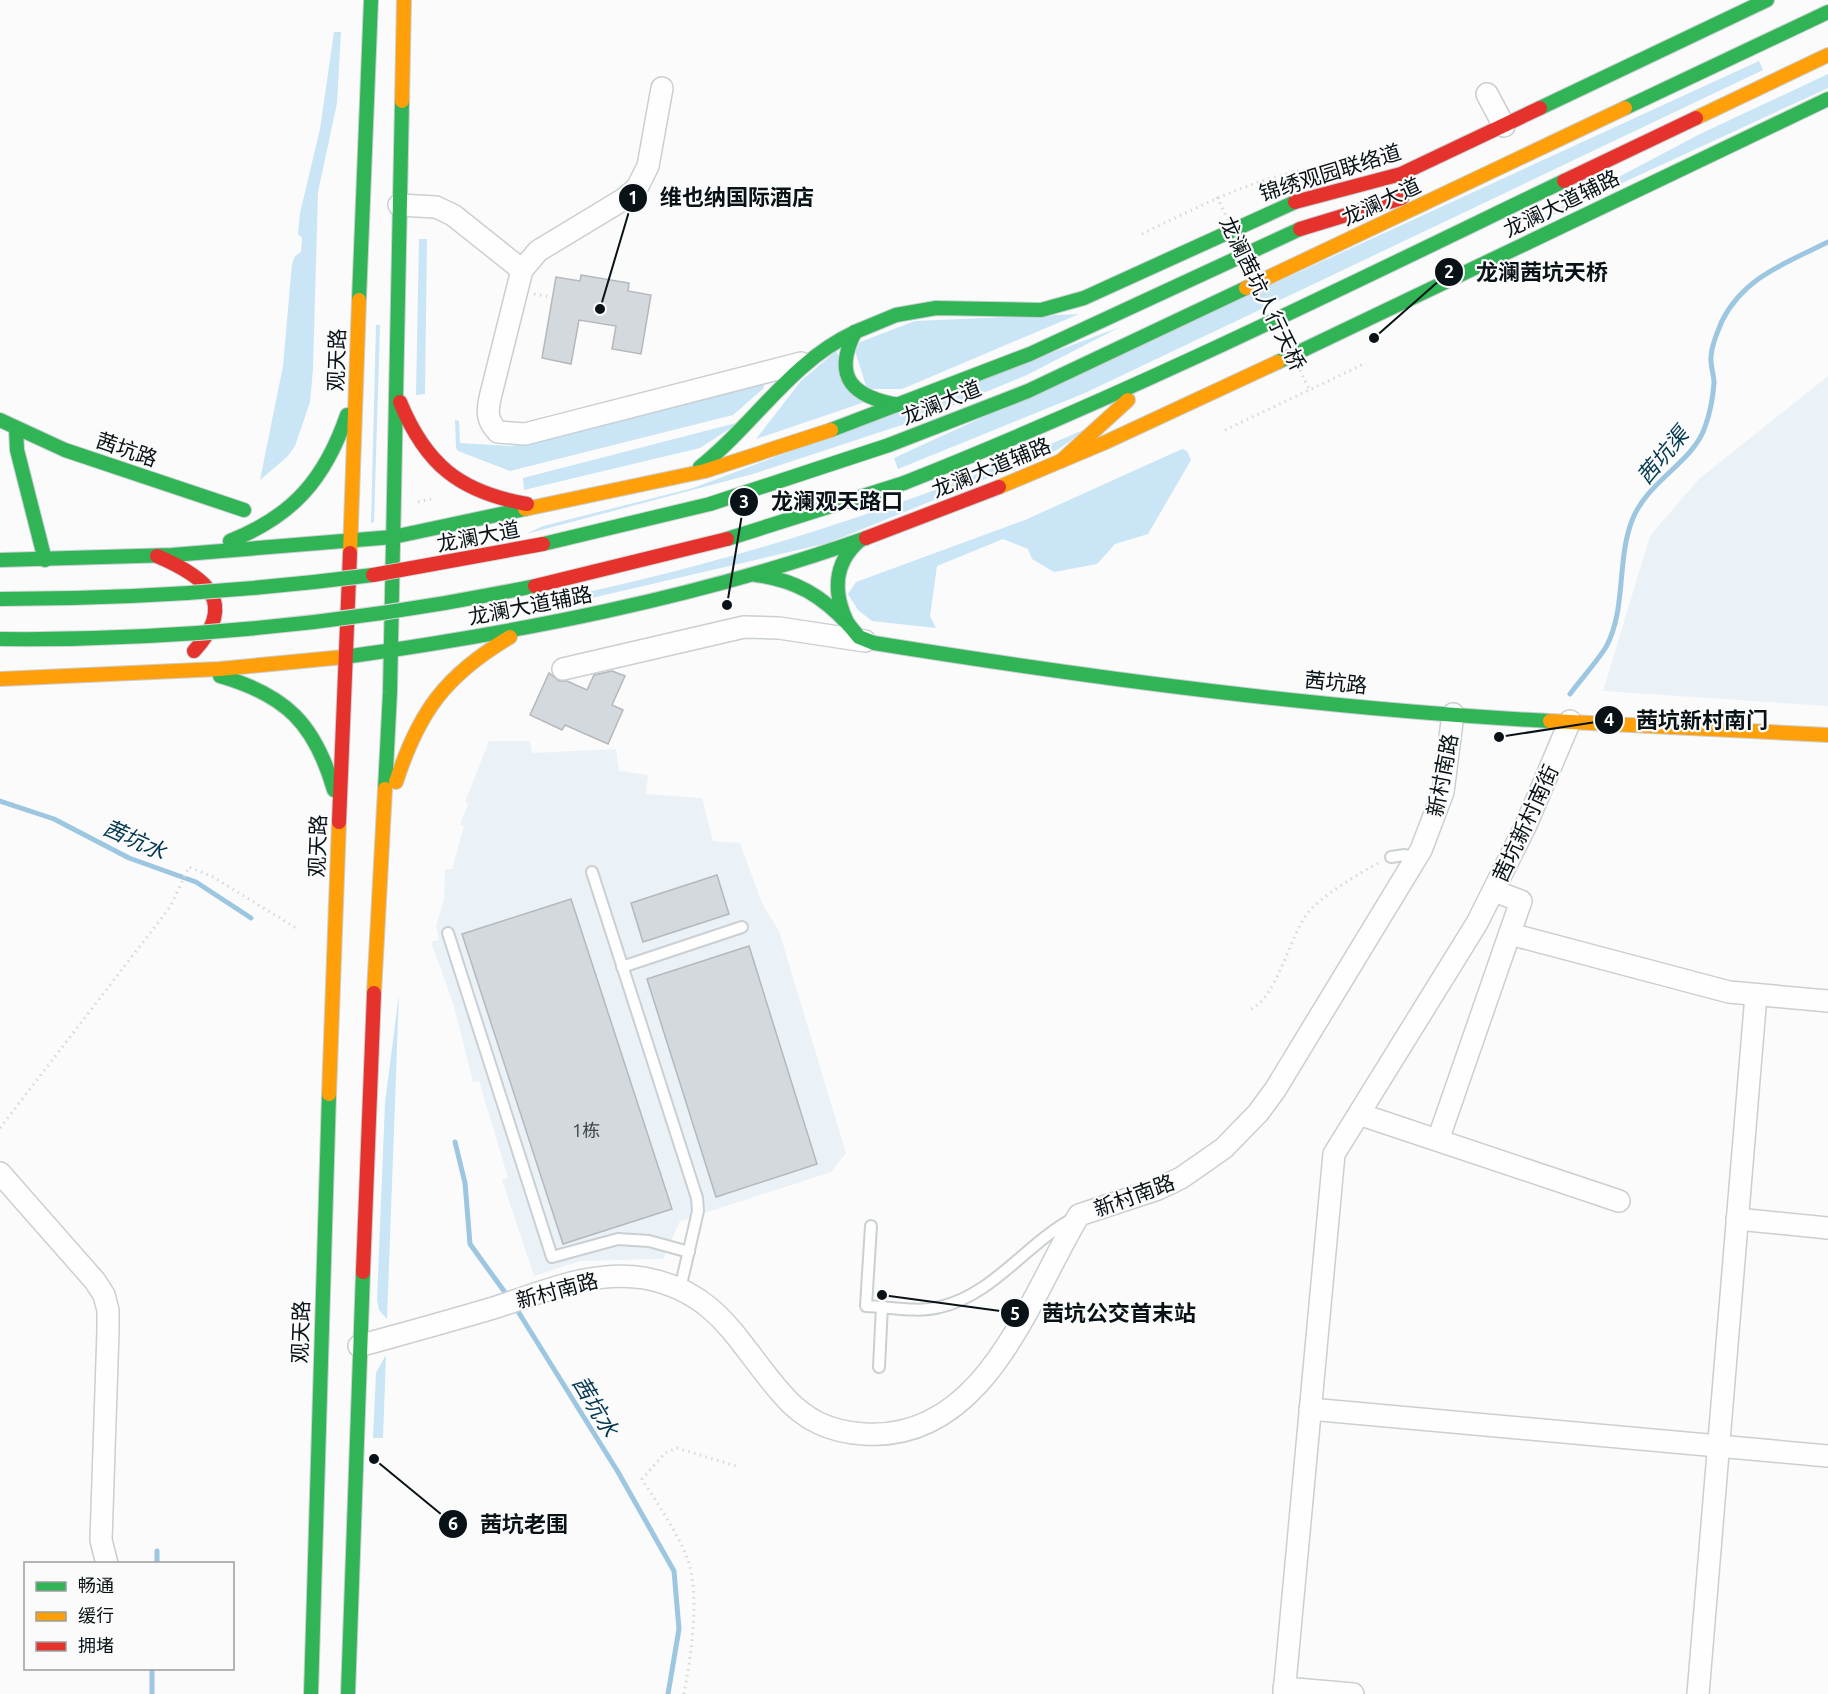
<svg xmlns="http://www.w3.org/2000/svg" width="1828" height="1694" font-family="Ubuntu,'Noto Sans SC',sans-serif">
  <rect width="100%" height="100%" fill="#fbfbfb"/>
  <g fill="#eaf2f7">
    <path d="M1828 376V706L1603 691 1650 536 1699 479Z"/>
    <path d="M489 741H530L532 753 616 749 619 771 648 775 646 794 702 798 713 841 740 843 763 905 779 931 846 1153 831 1172 680 1221 663 1259 580 1261 534 1276 502 1180 508 1178 479 1081 473 1082 453 1003 431 942 439 940 436 926 444 899 445 869H452L464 826 460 825 468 804 465 802Z"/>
  </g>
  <g fill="#c9e5f6">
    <path d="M334 32H341L337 103 318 192 313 369 310 402 295 446 288 456 260 480 283 366 292 264 295 256 301 252 302 238 298 234 300 213 320 129Z"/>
    <path d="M1759 61 1763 70 1085 393 898 469 894 458Z"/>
    <path d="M1828 74V88L1503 238 1700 134Z"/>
    <path d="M419 239H427L425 394 416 395Z"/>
    <path d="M1079 314 902 389H867L855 351 860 342 915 321Z"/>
    <path d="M376 325H380L374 522 371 523Z"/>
    <path d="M1120 327 1027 375 917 420 753 474 526 534 543 526 693 488Z"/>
    <path d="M836 351 865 402 756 439 801 381Z"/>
    <path d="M763 382 764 388 733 415 510 471 458 451 456 448 455 420 459 421 460 443 512 446Z"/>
    <path d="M740 422 700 448 524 490 523 478Z"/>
    <path d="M1090 427 1057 450 828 543 570 603 542 602C731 563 914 505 1090 427Z"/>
    <path d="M1182 449 1187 451 1191 460 1148 534 1115 544 1097 564 1054 572 1032 559 1028 549 1003 539 937 566 930 616 936 628 872 621 858 610 848 594 856 582 1025 520Z"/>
    <path d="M399 994 387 1319 379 1310 377 1300 385 1103Z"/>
    <path d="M386 1355 383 1438H373L376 1373Z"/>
  </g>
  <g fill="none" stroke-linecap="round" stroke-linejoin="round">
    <g stroke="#9dc7e0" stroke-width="5">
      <path d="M1570 694C1581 679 1596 663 1606 647 1627 608 1616 559 1633 518 1649 480 1693 462 1705 427 1710 413 1713 397 1714 383 1714 374 1710 365 1711 356 1712 343 1717 333 1722 321 1744 277 1786 263 1828 242"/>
      <path d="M0 801 54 819 129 858 196 882 251 918"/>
      <path d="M455 1142 465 1183 470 1244 509 1298"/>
      <path d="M514 1305 618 1472 674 1571 679 1629 668 1694"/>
      <path d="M157 1564V1551"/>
      <path d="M152 1694V1668"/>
    </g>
  </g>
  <g fill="#d4d9dd" stroke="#b4b8bc" stroke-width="1.5">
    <path d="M581 275 629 283 628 291 651 295 641 354 612 349 616 326 579 320 571 364 542 358 556 277 580 281Z"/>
    <path d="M612 671 625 676 612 705 623 710 608 744 565 725 562 730 530 715 549 673 559 681H567L587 690 594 675Z"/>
    <path d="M717 875 729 914 643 942 631 903Z"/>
    <path d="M571 899 672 1209 563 1244 462 934Z"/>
    <path d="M749 946 817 1164 716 1197 647 979Z"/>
  </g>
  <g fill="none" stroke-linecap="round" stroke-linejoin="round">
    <defs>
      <g id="lane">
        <path d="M1391 857 1405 855 1416 859"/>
        <path d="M592 872 697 1198 698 1211 680 1289"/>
        <path d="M448 933 552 1257 618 1239 649 1241 689 1252"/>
        <path d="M622 967 742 927"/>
        <path d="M871 1226 866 1306C890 1307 918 1313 940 1307 993 1295 1028 1242 1074 1218"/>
        <path d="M879 1367 882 1306"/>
      </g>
      <g id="street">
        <path d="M662 88 648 166 637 188 624 199 538 251 522 270 490 398C487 412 487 421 498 432L525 434 801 363"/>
        <path d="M1487 94 1504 126"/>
        <path d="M399 205 436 207 453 215 522 270"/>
        <path d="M563 669 744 627 779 628 865 641"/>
        <path d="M1510 934 1729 992 1828 1001"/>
        <path d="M1359 1114 1619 1201"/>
        <path d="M1438 1140 1521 901 1494 891"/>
        <path d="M0 1173 95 1281 104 1295 108 1310V1331L101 1540 107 1564"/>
        <path d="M1737 1219 1828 1228"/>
        <path d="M359 1346C402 1334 446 1322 490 1309 539 1294 591 1269 644 1278 719 1292 737 1343 782 1394 804 1420 830 1432 864 1434 985 1442 1029 1298 1079 1215L1158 1189 1181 1178 1224 1148 1258 1113 1275 1090 1421 850 1443 792 1453 714"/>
        <path d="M1310 1409 1828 1456"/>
        <path d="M1284 1688 1353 1694"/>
        <path d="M1284 1694 1334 1154 1477 923 1526 825 1570 721"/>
        <path d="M1698 1694 1756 995"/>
      </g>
      <g id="fast">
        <path d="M1540 108 1767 0"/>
        <path d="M1625 108 1828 12"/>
        <path d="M359 300 371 0"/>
        <path d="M855 332 896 315 936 308 1041 310 1084 298 1295 202"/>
        <path d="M855 332C832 378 853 397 899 405"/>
        <path d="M1278 362 1828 99"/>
        <path d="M0 420 65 450 244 510"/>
        <path d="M16 429 17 450 45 560"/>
        <path d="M831 430 1030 354 1300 229"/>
        <path d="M889 445 1028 391 1246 288"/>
        <path d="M700 467C755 424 790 362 855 332"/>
        <path d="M904 483C1129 394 1346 286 1564 181"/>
        <path d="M230 541C293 516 325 479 347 415"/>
        <path d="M0 560 172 555 393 537 525 509"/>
        <path d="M756 575C796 580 822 596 849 625"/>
        <path d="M848 624C833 594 833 564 859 541"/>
        <path d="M849 625 859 637 874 643C1098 679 1324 709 1550 721"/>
        <path d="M344 657C521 632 697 598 866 538"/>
        <path d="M220 676C286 695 315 724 334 790"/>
        <path d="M385 789 390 692 402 101"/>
        <path d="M311 1694 329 1094"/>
        <path d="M348 1694 363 1272"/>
      </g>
      <g id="slow">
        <path d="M402 101 404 0"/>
        <path d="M1696 118 1828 55"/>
        <path d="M1246 288 1625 108"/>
        <path d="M1061 461 1128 400"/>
        <path d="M999 487 1106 442 1278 362"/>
        <path d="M525 509 705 471 831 430"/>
        <path d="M350 553 359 300"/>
        <path d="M0 679 219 669 344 657"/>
        <path d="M1550 721 1828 735"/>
        <path d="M396 782C419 711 446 675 510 637"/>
        <path d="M374 993 385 789"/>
        <path d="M329 1094 339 822"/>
      </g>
      <g id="jam">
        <path d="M1564 181 1696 118"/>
        <path d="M1295 202 1401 174 1540 108"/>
        <path d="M1300 229 1402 198"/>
        <path d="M400 402C426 465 460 492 527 504"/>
        <path d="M866 538 999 487"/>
        <path d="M157 556C206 577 239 602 194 651"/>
        <path d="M339 822 350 553"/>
        <path d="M363 1272 374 993"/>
      </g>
    </defs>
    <use href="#lane" stroke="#cacfd2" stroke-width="14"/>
    <use href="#street" stroke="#cacfd2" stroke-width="24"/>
    <use href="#fast" stroke="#cacfd2" stroke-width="16"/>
    <use href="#slow" stroke="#cacfd2" stroke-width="16"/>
    <use href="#jam" stroke="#cacfd2" stroke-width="16"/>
    <g stroke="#d7d8d8" stroke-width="3" stroke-dasharray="1.5 4.5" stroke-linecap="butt">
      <path d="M1142 234C1204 204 1262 173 1331 166"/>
      <path d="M534 294 552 297"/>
      <path d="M1225 430 1366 363"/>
      <path d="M418 502 431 499"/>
      <path d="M1251 1009C1276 999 1290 936 1307 914 1317 899 1362 871 1379 863"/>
      <path d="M0 1128 170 907 189 867 213 877 296 928"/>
      <path d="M684 1694C691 1657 700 1596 688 1560 677 1531 658 1505 642 1479L665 1453 677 1448 736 1466"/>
    </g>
    <use href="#lane" stroke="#fefefe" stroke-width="10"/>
    <use href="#street" stroke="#fefefe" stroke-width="21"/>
    <use href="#fast" stroke="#30b455" stroke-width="14"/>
    <use href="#slow" stroke="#ff9f0a" stroke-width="14"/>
    <use href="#jam" stroke="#e5322d" stroke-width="14"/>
    <defs>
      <g id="fast-bridge">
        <path d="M727 539 904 483"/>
        <path d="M543 544 710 504 889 445"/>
        <path d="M0 599C125 599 249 591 373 575"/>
        <path d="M0 639C180 641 360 622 535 586"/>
      </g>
      <g id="jam-bridge">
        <path d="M373 575 543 544"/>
        <path d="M535 586 727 539"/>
      </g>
    </defs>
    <use href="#fast-bridge" stroke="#d6d7d8" stroke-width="16" stroke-linecap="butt"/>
    <use href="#jam-bridge" stroke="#d6d7d8" stroke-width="16" stroke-linecap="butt"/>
    <path stroke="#d7d8d8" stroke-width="3" stroke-dasharray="1.5 4.5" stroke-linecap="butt" d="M1217 197 1309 389"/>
    <use href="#fast-bridge" stroke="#30b455" stroke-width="14"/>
    <use href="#jam-bridge" stroke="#e5322d" stroke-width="14"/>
  </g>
  <g text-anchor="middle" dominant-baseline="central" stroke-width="4.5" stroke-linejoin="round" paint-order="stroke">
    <g font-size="18" fill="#3b4448">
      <text x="586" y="1130">1栋</text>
    </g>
    <g font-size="21" fill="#081217" stroke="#fbfbfb">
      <text transform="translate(1330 172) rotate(-17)">锦绣观园联络道</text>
      <text transform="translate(1381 201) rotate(-25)">龙澜大道</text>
      <text transform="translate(1561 203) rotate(-26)">龙澜大道辅路</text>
      <text transform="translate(1263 293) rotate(64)">龙澜茜坑人行天桥</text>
      <text transform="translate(336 360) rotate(-88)">观天路</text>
      <text transform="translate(941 402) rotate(-22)">龙澜大道</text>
      <text transform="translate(127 449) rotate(19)">茜坑路</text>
      <text transform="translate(991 467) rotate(-22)">龙澜大道辅路</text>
      <text transform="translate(478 536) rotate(-11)">龙澜大道</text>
      <text transform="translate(530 605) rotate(-11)">龙澜大道辅路</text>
      <text transform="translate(1336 682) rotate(6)">茜坑路</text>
      <text transform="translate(1442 775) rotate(-79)">新村南路</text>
      <text transform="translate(1525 823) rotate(-65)">茜坑新村南街</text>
      <text transform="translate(317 846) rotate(-88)">观天路</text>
      <text transform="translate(1134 1195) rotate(-20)">新村南路</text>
      <text transform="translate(557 1290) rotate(-15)">新村南路</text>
      <text transform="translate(300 1332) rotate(-88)">观天路</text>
    </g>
    <g font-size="22" font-style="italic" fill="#033850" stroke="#fbfbfb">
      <text transform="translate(1662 455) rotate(-50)">茜坑渠</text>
      <text transform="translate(135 839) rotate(24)">茜坑水</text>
      <text transform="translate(596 1406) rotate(59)">茜坑水</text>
    </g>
  </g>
  <path fill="none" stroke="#081217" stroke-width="2" d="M600 309L633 198M1374 338L1449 272M727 605L744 502M1499 737L1609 720M882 1295L1015 1313M374 1459L453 1524"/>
  <g fill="#081217" stroke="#fbfbfb" stroke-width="2">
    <circle cx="600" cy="309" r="6"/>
    <circle cx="1374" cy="338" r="6"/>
    <circle cx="727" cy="605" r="6"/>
    <circle cx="1499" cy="737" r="6"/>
    <circle cx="882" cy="1295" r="6"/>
    <circle cx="374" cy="1459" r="6"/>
    <circle cx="633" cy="198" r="15"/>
    <circle cx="1449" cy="272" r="15"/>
    <circle cx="744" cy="502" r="15"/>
    <circle cx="1609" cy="720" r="15"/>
    <circle cx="1015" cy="1313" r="15"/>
    <circle cx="453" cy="1524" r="15"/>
  </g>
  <g font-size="18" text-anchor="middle" font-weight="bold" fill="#fff">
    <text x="633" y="204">1</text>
    <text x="1449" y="278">2</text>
    <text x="744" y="508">3</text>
    <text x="1609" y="726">4</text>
    <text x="1015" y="1320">5</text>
    <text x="453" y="1530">6</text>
  </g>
  <g font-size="22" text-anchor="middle" font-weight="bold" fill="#081217" stroke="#fbfbfb" stroke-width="4.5" stroke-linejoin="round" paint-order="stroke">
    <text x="737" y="205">维也纳国际酒店</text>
    <text x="1542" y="280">龙澜茜坑天桥</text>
    <text x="837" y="509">龙澜观天路口</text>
    <text x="1702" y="728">茜坑新村南门</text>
    <text x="1119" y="1321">茜坑公交首末站</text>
    <text x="524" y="1532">茜坑老围</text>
  </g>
  <rect x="24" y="1562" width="210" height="108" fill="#fbfbfb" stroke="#9a9ea0" stroke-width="1.5"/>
  <rect x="36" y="1582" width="30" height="9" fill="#30b455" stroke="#9a9ea0" stroke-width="1.5"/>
  <text x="78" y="1592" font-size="18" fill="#081217">畅通</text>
  <rect x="36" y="1612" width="30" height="9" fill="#ff9f0a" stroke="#9a9ea0" stroke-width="1.5"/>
  <text x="78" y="1622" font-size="18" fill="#081217">缓行</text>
  <rect x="36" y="1642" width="30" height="9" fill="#e5322d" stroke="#9a9ea0" stroke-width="1.5"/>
  <text x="78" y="1652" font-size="18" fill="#081217">拥堵</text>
</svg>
